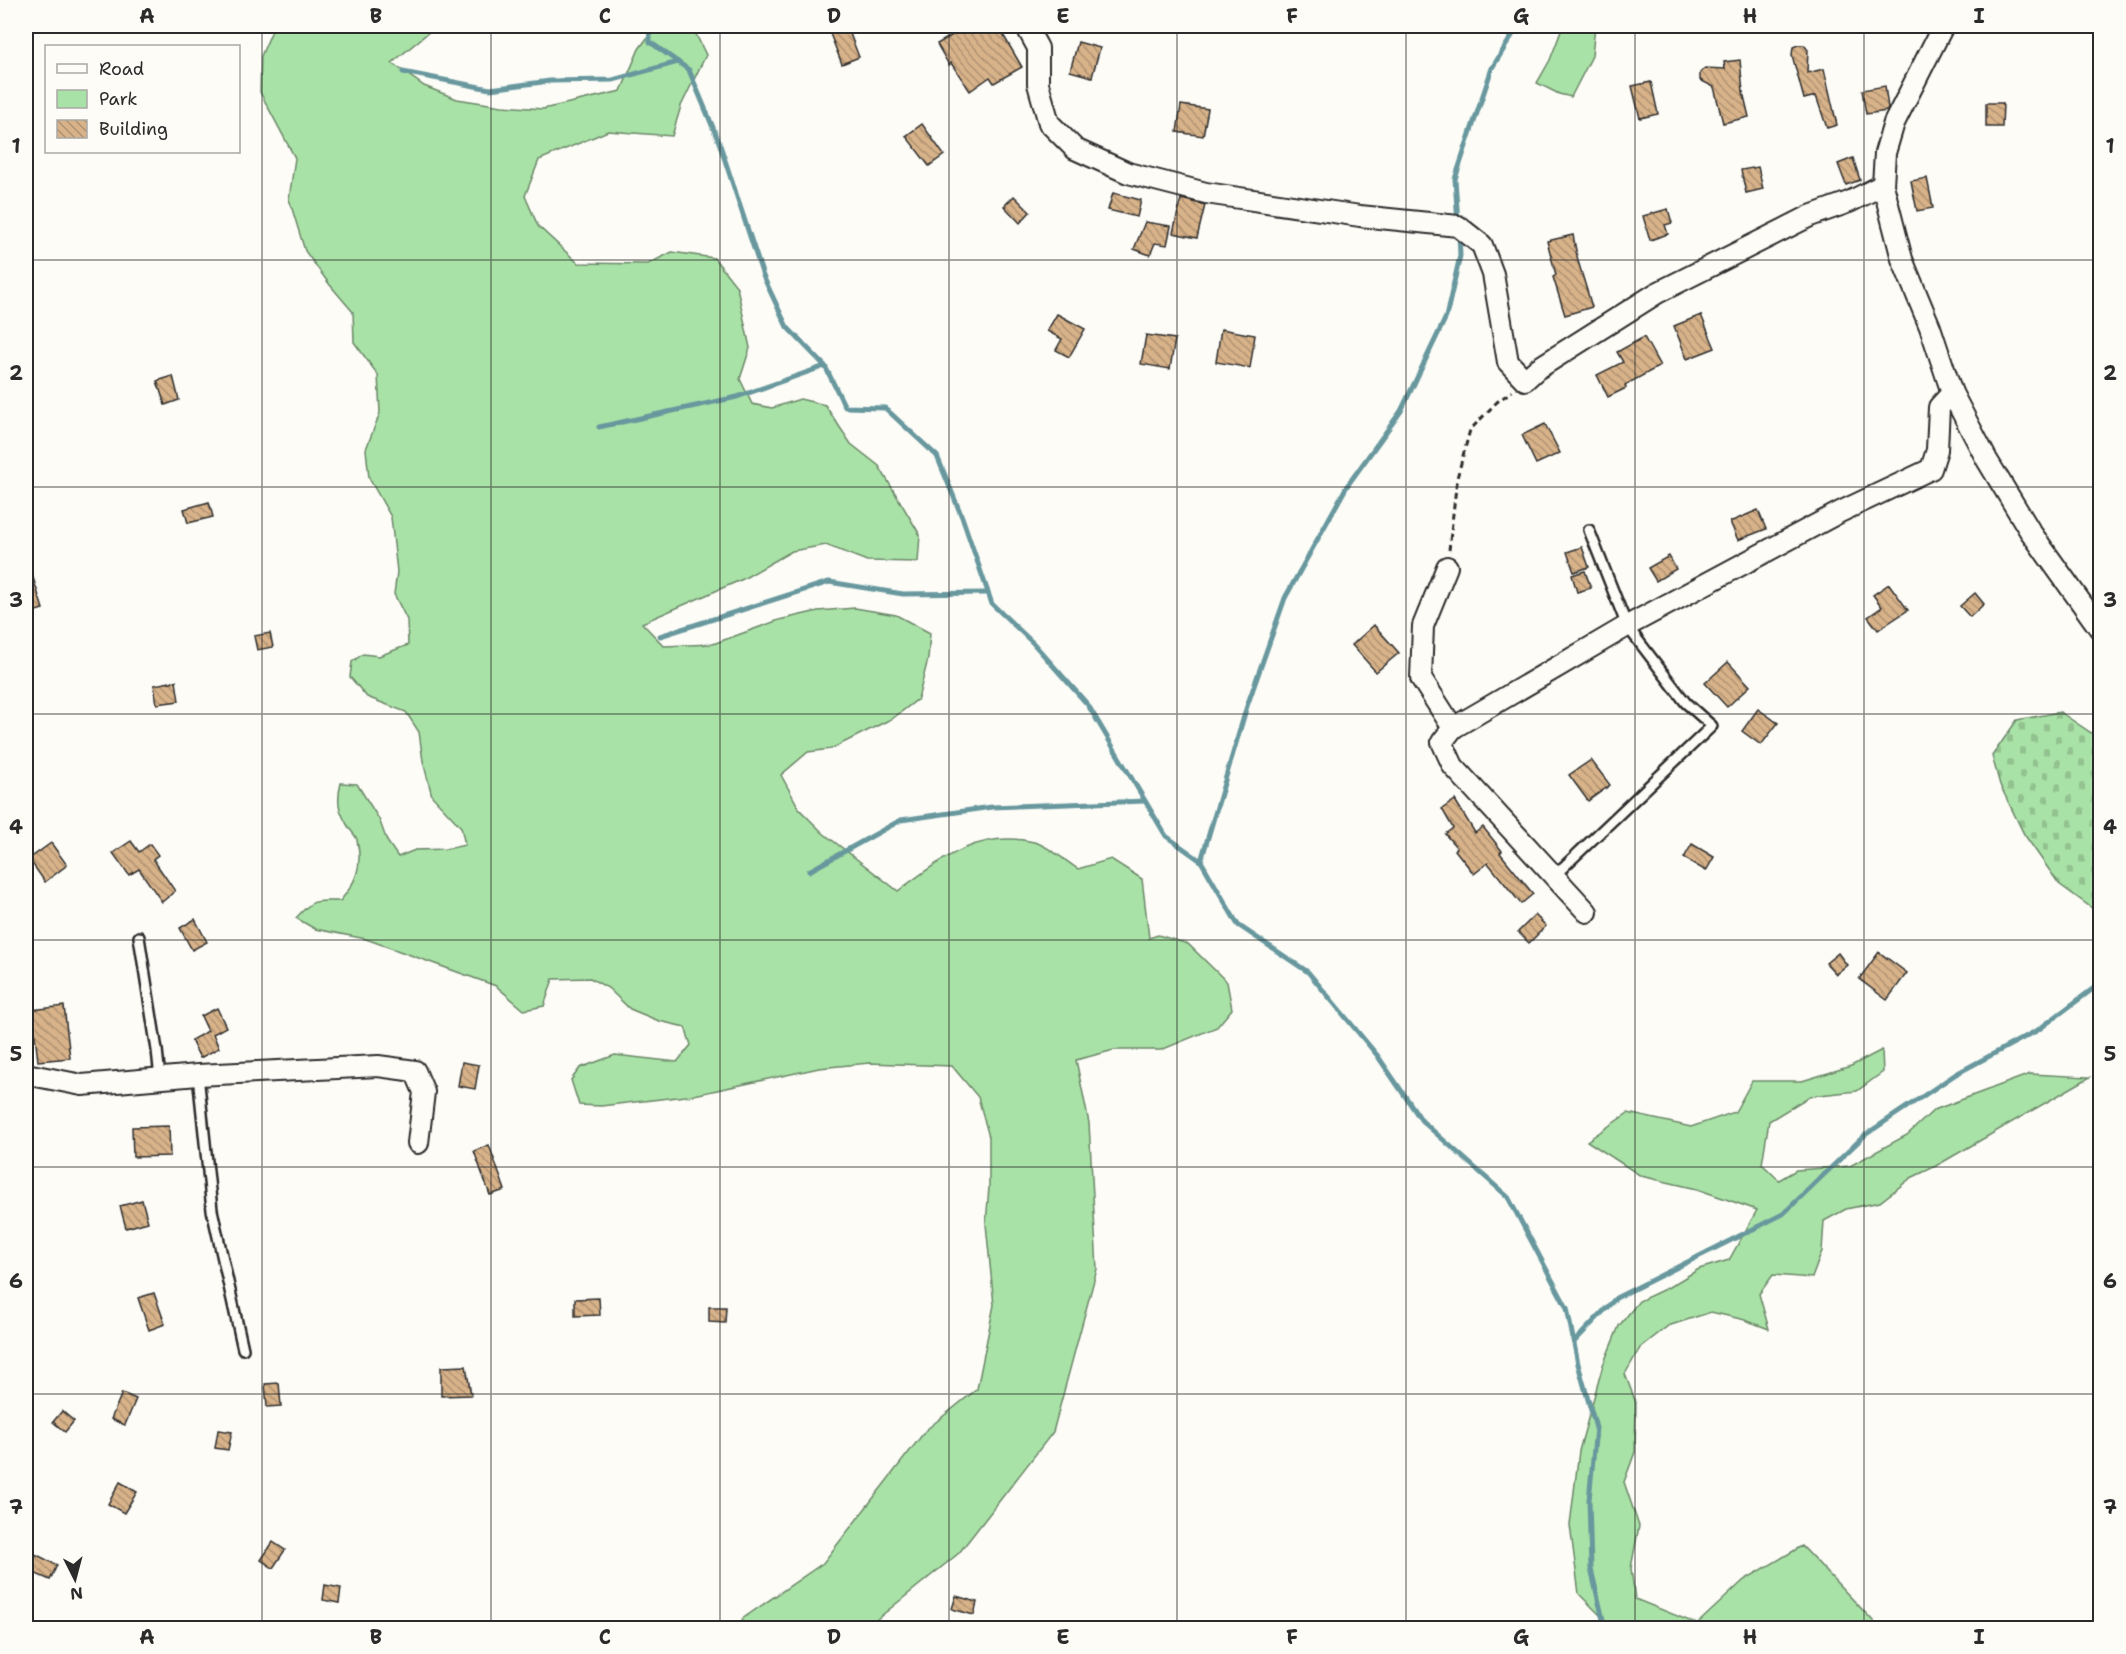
<svg xmlns="http://www.w3.org/2000/svg" width="2126" height="1654" font-family="'Shantell Sans',sans-serif">
  <defs>
    <pattern id="cemetery-stones" width="16" height="16" patternUnits="userSpaceOnUse" patternTransform="scale(1.5)"><rect width="16" height="16" fill="#a9e2a6"/><path d="M2 7V4a2 2 0 0 1 4 0v3zM10 15v-3a2 2 0 0 1 4 0v3z" fill="#92c28f"/></pattern>
    <pattern id="building-back-hatch" width="6" height="6" patternUnits="userSpaceOnUse" patternTransform="scale(1.5)"><rect width="6" height="6" fill="#d8b38a"/><path d="M-1 5l2 2M0 0l6 6M5-1l2 2" fill="none" stroke="#af9271"/></pattern>
  </defs>
  <rect width="100%" height="100%" fill="#fdfcf7"/>
  <filter id="ink" filterUnits="userSpaceOnUse"><feTurbulence type="fractalNoise" baseFrequency=".0167" numOctaves="2"/><feDisplacementMap in="SourceGraphic" scale="12" xChannelSelector="R" yChannelSelector="G"/><feConvolveMatrix kernelMatrix="1 2 1 2 8 2 1 2 1" color-interpolation-filters="sRGB"/></filter>
  <g filter="url(#ink)">
    <g fill="#a9e2a6" stroke="#6a8668" stroke-width="1.5">
      <path d="M274 26H436L392 63 424 86 457 99 502 106 543 109 621 91 639 49 656 26H692L706 55 681 106 672 136 608 131 539 160 525 196 538 226 578 263 648 264 672 252 714 258 737 287 750 348 740 379 752 404 772 408 800 399 825 405 851 444 879 466 920 535 918 562 867 561 826 545 792 551 743 579 642 623 664 646 713 644 779 620 818 611 855 608 896 615 930 633 928 659 918 699 893 718 831 749 808 752 781 775 800 810 823 833 898 891C940 860 978 829 1034 842 1047 845 1066 861 1078 869L1111 859 1142 879 1149 938 1158 935 1188 944 1227 982 1232 1009 1217 1027 1161 1050H1114L1076 1060 1089 1123 1097 1269 1053 1432 959 1553 866 1628H745L742 1619 823 1563 926 1430 977 1389 994 1305 986 1224 989 1187V1137L978 1097 952 1066 869 1063 819 1068 694 1095 601 1106 579 1105 571 1080 580 1068 615 1055 677 1062 691 1045 685 1027 659 1021 630 1009 608 988 590 978 553 979 544 1006 524 1010 496 986 366 939 315 929 296 918C314 898 313 901 340 901 356 883 363 866 357 840 356 836 352 832 349 828 339 811 336 803 341 783L357 784 379 819 387 841 398 857 415 850 447 849 465 845 461 827 432 796 423 761 419 732 406 712 367 697 350 677 352 662 363 654 379 656 408 645 407 620 394 594 397 572 391 517 369 478 366 449 380 413 378 375 354 342 353 312 330 285 305 251 289 199 295 158 260 92 261 56Z"/>
      <path d="M1563 26H1595L1592 56 1571 97 1559 94 1537 83 1550 60Z"/>
      <path d="M1882 1050 1883 1072 1857 1091 1810 1096 1769 1121 1762 1164 1779 1180 1796 1170 1850 1166 1907 1135 1934 1110 2030 1074 2090 1077 1936 1166 1911 1178 1880 1202 1846 1209 1824 1221 1822 1251 1812 1278 1773 1275 1759 1294 1769 1329 1745 1320 1711 1312 1668 1326 1640 1348 1625 1374 1636 1403 1635 1452 1624 1482 1639 1526 1631 1568 1635 1599 1697 1624 1744 1580 1802 1546 1874 1622 1876 1628H1613L1579 1594 1570 1525 1579 1451 1603 1365 1619 1326 1639 1301 1669 1287 1699 1269 1729 1260 1757 1210 1697 1189 1641 1176 1587 1141 1628 1113 1691 1127 1735 1112 1752 1081H1802L1851 1066Z"/>
    </g>
    <path fill="url(#cemetery-stones)" stroke="#6a8668" stroke-width="1.5" d="M2060 712 2100 739V914L2059 884 2024 834 2000 785 1992 756 2017 720Z"/>
    <g fill="none" stroke-linecap="round" stroke-linejoin="round">
      <g stroke="#68989e" stroke-width="5">
        <path d="M649 26 650 42 689 70 719 142 763 276 787 327 825 366 845 407 885 408 937 456 962 517 992 604 1033 643 1088 705 1166 836 1201 861 1238 925 1308 972 1377 1055 1422 1121 1508 1197 1567 1308 1578 1364 1596 1428 1589 1500 1591 1569 1605 1628"/>
        <path d="M403 72 490 89 550 81 613 80 678 62"/>
        <path d="M1458 223 1455 179 1492 68 1518 26"/>
        <path d="M599 427 737 397 825 366"/>
        <path d="M660 636 829 582 903 594 988 593"/>
        <path d="M1201 861 1247 706 1285 598 1347 486 1401 411 1446 317 1460 256 1459 233"/>
        <path d="M809 871 901 820 992 807 1145 801"/>
        <path d="M1574 1342 1616 1298 1783 1214 1865 1135 1956 1074 2038 1030 2094 988 2100 985"/>
      </g>
    </g>
    <g fill="url(#building-back-hatch)" stroke="#2b2b2b" stroke-width="1.5">
      <path d="M827 26H847L859 57 842 64Z"/>
      <path d="M968 26H998L1022 67 994 83 990 77 970 91 951 63 949 65 937 44Z"/>
      <path d="M1078 42 1100 48 1092 77 1070 71Z"/>
      <path d="M1798 45H1804L1808 50 1807 73 1824 69 1837 125 1827 128 1816 96 1804 99 1792 55 1793 47Z"/>
      <path d="M1740 60 1743 92 1749 117 1723 123 1714 87 1700 80V73L1705 68 1725 69 1724 62Z"/>
      <path d="M1651 82 1658 114 1640 118 1632 86Z"/>
      <path d="M1885 86 1888 108 1887 111 1866 114 1862 90Z"/>
      <path d="M1986 103H2003L2002 127H1986Z"/>
      <path d="M1181 105 1208 109 1203 136 1177 132Z"/>
      <path d="M922 124 944 155 929 166 906 136Z"/>
      <path d="M1853 158 1860 180 1846 185 1838 164Z"/>
      <path d="M1758 167 1763 189 1746 193 1741 170Z"/>
      <path d="M1927 178 1933 208 1917 211 1911 181Z"/>
      <path d="M1113 193 1141 200 1137 217 1108 210Z"/>
      <path d="M1014 196 1030 212 1020 223 1004 206Z"/>
      <path d="M1181 199 1205 205 1197 238 1173 233Z"/>
      <path d="M1668 209 1672 223 1665 225 1668 234 1650 240 1643 216Z"/>
      <path d="M1145 222 1171 226 1167 245 1155 243 1150 255 1134 249Z"/>
      <path d="M1573 235 1578 261 1592 307 1565 315 1553 277 1556 275 1547 241Z"/>
      <path d="M1057 314 1085 329 1069 357 1056 350 1062 339 1047 331Z"/>
      <path d="M1701 315 1715 348 1687 359 1674 326Z"/>
      <path d="M1221 329 1255 335 1250 368 1216 362Z"/>
      <path d="M1146 335 1175 339 1170 369 1141 364Z"/>
      <path d="M1644 337 1660 366 1625 385 1626 388 1608 397 1597 375 1623 362 1617 352Z"/>
      <path d="M173 376 179 400 165 405 157 381Z"/>
      <path d="M1545 424 1560 453 1536 464 1522 435Z"/>
      <path d="M209 502 213 517 188 523 184 509Z"/>
      <path d="M1758 510 1766 529 1738 540 1730 522Z"/>
      <path d="M1582 547 1589 567 1574 572 1567 552Z"/>
      <path d="M1669 556 1676 569 1656 581 1648 568Z"/>
      <path d="M26 565H29L43 609 26 614Z"/>
      <path d="M1585 571 1591 588 1577 592 1572 575Z"/>
      <path d="M1889 584 1908 610 1878 630 1868 617 1882 607 1873 595Z"/>
      <path d="M1975 593 1984 604 1970 617 1960 606Z"/>
      <path d="M1374 625 1399 653 1376 672 1352 645Z"/>
      <path d="M270 633 273 647 257 650 254 636Z"/>
      <path d="M1728 662 1750 686 1727 707 1705 683Z"/>
      <path d="M176 681 179 701 157 704 154 685Z"/>
      <path d="M1758 709 1778 723 1761 745 1742 731Z"/>
      <path d="M1591 760 1610 785 1588 801 1569 775Z"/>
      <path d="M1455 800 1475 833 1483 827 1502 851 1500 853 1533 894 1521 904 1488 863 1474 874 1455 850 1457 848 1445 834 1453 828 1442 809Z"/>
      <path d="M131 841 139 852 150 844 158 855 153 859 175 891 162 902 139 869 129 875 113 853Z"/>
      <path d="M51 843 67 865 45 882 29 859Z"/>
      <path d="M1692 844 1714 857 1706 871 1684 858Z"/>
      <path d="M1535 915 1546 926 1529 943 1518 932Z"/>
      <path d="M195 919 207 942 192 950 180 928Z"/>
      <path d="M1879 952 1907 973 1887 1000 1859 979Z"/>
      <path d="M1838 953 1847 965 1836 974 1826 963Z"/>
      <path d="M64 1006 70 1058 38 1061 32 1010Z"/>
      <path d="M217 1008 226 1027 213 1034 219 1048 200 1058 191 1040 208 1031 201 1016Z"/>
      <path d="M462 1062 479 1065 475 1089 458 1086Z"/>
      <path d="M169 1126 170 1156 133 1157 132 1127Z"/>
      <path d="M489 1145 505 1190 490 1195 474 1151Z"/>
      <path d="M142 1200 148 1222 126 1228 120 1206Z"/>
      <path d="M154 1293 165 1324 149 1330 138 1298Z"/>
      <path d="M599 1298 600 1315 575 1316V1299Z"/>
      <path d="M709 1307H726L725 1323 709 1322Z"/>
      <path d="M466 1366 471 1395 441 1396V1367Z"/>
      <path d="M279 1383 281 1406 267 1407 265 1384Z"/>
      <path d="M122 1393 136 1399 125 1425 111 1419Z"/>
      <path d="M62 1411 74 1421 65 1432 53 1422Z"/>
      <path d="M218 1430 232 1432 228 1450 215 1448Z"/>
      <path d="M120 1482 137 1492 124 1513 108 1504Z"/>
      <path d="M273 1542 285 1550 273 1568 261 1560Z"/>
      <path d="M35 1554 57 1565 50 1580 27 1570Z"/>
      <path d="M325 1585 341 1588 339 1603 323 1600Z"/>
      <path d="M956 1596 977 1602 974 1615 952 1609Z"/>
    </g>
    <g fill="none" stroke-linecap="round" stroke-linejoin="round">
      <defs>
        <g id="lane">
          <path d="M1554 876 1712 726 1686 703 1627 626 1589 530"/>
          <path d="M139 937 157 1050 160 1078"/>
          <path d="M198 1075 212 1210 243 1349"/>
        </g>
        <g id="street">
          <path d="M1026 26 1038 48V84L1049 123 1075 149 1128 173 1206 193 1360 216 1458 226 1482 245 1493 274 1508 362 1525 380 1537 369 1657 293 1810 216 1849 202 1883 185"/>
          <path d="M1943 26 1894 123 1885 153 1883 185 1902 259 1930 327 1952 393 1987 460 2030 531 2100 629"/>
          <path d="M1447 567 1423 626 1421 678 1453 728"/>
          <path d="M1587 912 1453 766 1442 742 1453 728 1627 626 1840 512 1931 469 1937 450 1939 407 1952 393"/>
          <path d="M26 1074 82 1085 198 1075 378 1066 415 1071 424 1092 418 1143"/>
        </g>
      </defs>
      <use href="#lane" stroke="#2b2b2b" stroke-width="14"/>
      <use href="#street" stroke="#2b2b2b" stroke-width="24"/>
      <path stroke="#2b2b2b" stroke-width="3" stroke-dasharray="6 4.5" stroke-linecap="butt" d="M1449 550 1457 478 1470 430 1497 402 1512 391"/>
      <use href="#lane" stroke="#fdfcf7" stroke-width="9"/>
      <use href="#street" stroke="#fdfcf7" stroke-width="20"/>
    </g>
  </g>
  <path fill="none" stroke="#2b2b2b" stroke-width="1.5" stroke-opacity="0.55" d="M262 26V1628M491 26V1628M720 26V1628M949 26V1628M1177 26V1628M1406 26V1628M1635 26V1628M1864 26V1628M26 260H2100M26 487H2100M26 714H2100M26 940H2100M26 1167H2100M26 1394H2100"/>
  <rect width="2126" height="1654" fill="none" stroke="#fdfcf7" stroke-width="66"/>
  <rect x="45" y="45" width="195" height="108" fill="#fdfcf7" stroke="#a9a8a5" stroke-width="1.5"/>
  <rect x="57" y="64" width="30" height="9" fill="#fdfcf7" stroke="#a9a8a5" stroke-width="1.5"/>
  <text x="99" y="75" font-size="18" fill="#2b2b2b">Road</text>
  <rect x="57" y="90" width="30" height="18" fill="#a9e2a6" stroke="#a9a8a5" stroke-width="1.5"/>
  <text x="99" y="105" font-size="18" fill="#2b2b2b">Park</text>
  <rect x="57" y="120" width="30" height="18" fill="url(#building-back-hatch)" stroke="#a9a8a5" stroke-width="1.5"/>
  <text x="99" y="135" font-size="18" fill="#2b2b2b">Building</text>
  <g transform="translate(75 1579) rotate(174)" stroke="#fdfcf7" stroke-width="4.5" paint-order="stroke">
  <path d="M0-4.5L10 22L0 15L-10 22Z" fill="#2b2b2b"/>
  <text y="-9" font-size="16" font-weight="bold" text-anchor="middle" fill="#2b2b2b">N</text>
  </g>
  <rect x="33" y="33" width="2060" height="1588" fill="none" stroke="#2b2b2b" stroke-width="2"/>
  <g font-size="20" text-anchor="middle" font-weight="bold" fill="#2b2b2b">
    <text x="147" y="23">A</text>
    <text x="376" y="23">B</text>
    <text x="605" y="23">C</text>
    <text x="834" y="23">D</text>
    <text x="1063" y="23">E</text>
    <text x="1292" y="23">F</text>
    <text x="1521" y="23">G</text>
    <text x="1750" y="23">H</text>
    <text x="1979" y="23">I</text>
    <text x="16" y="153">1</text>
    <text x="2110" y="153">1</text>
    <text x="16" y="380">2</text>
    <text x="2110" y="380">2</text>
    <text x="16" y="607">3</text>
    <text x="2110" y="607">3</text>
    <text x="16" y="834">4</text>
    <text x="2110" y="834">4</text>
    <text x="16" y="1061">5</text>
    <text x="2110" y="1061">5</text>
    <text x="16" y="1288">6</text>
    <text x="2110" y="1288">6</text>
    <text x="16" y="1514">7</text>
    <text x="2110" y="1514">7</text>
    <text x="147" y="1644">A</text>
    <text x="376" y="1644">B</text>
    <text x="605" y="1644">C</text>
    <text x="834" y="1644">D</text>
    <text x="1063" y="1644">E</text>
    <text x="1292" y="1644">F</text>
    <text x="1521" y="1644">G</text>
    <text x="1750" y="1644">H</text>
    <text x="1979" y="1644">I</text>
  </g>
</svg>
